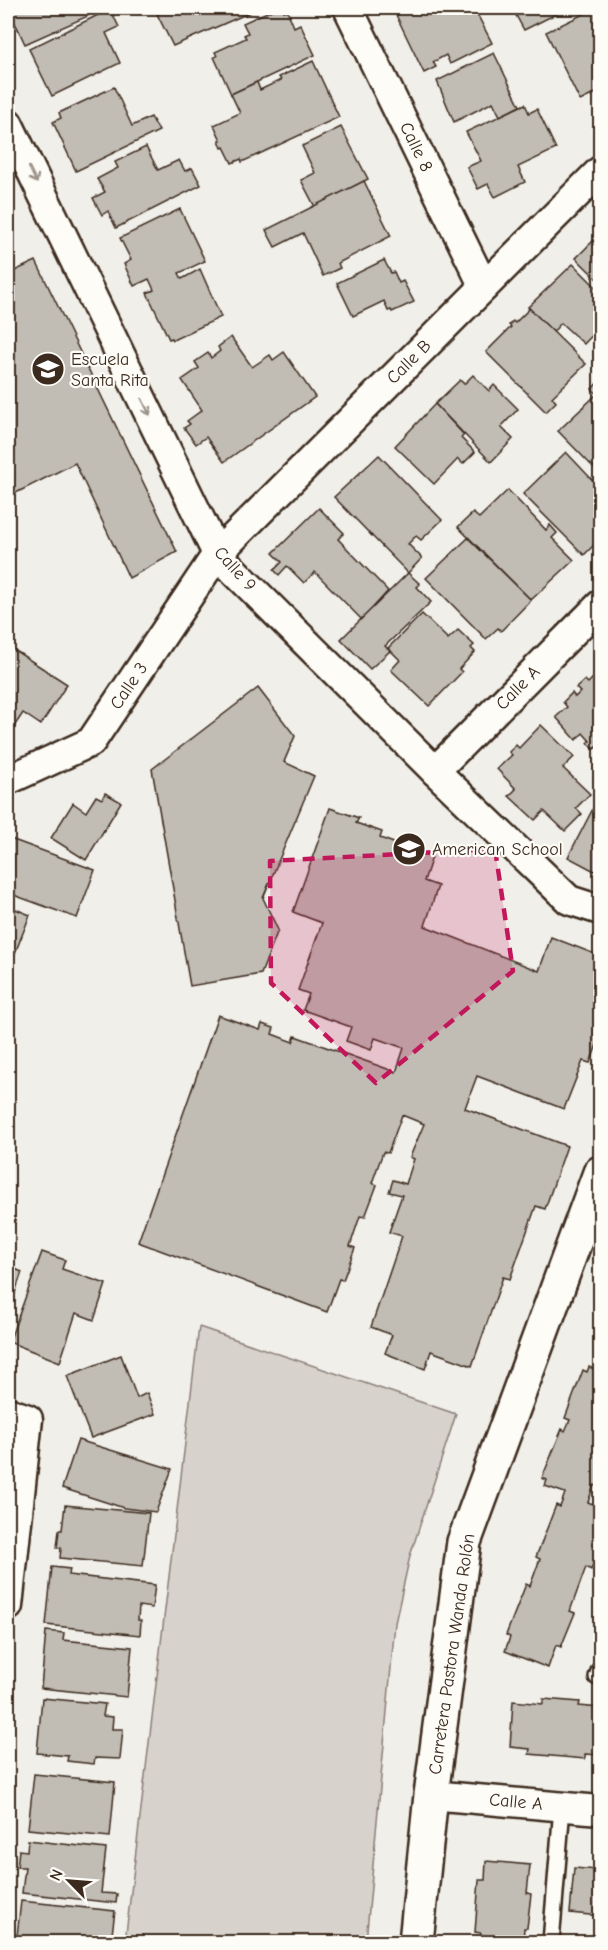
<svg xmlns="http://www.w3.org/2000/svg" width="608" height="1950" font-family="'Comic Neue',sans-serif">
  <rect width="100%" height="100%" fill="#f1efea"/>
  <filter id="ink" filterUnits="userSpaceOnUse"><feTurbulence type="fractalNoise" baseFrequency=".0167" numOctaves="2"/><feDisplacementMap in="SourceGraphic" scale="12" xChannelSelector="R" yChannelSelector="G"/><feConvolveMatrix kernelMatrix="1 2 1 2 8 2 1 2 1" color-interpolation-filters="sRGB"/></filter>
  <g filter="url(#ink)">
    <path fill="#d7d2cc" stroke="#897e75" stroke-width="1.5" d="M199 1327 456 1414 410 1556 395 1623 366 1942H125Z"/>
    <g fill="#c1bcb4" stroke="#3b2a1e" stroke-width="1.5">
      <path d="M8 8H84L88 16 25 44Z"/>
      <path d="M170 8H260L173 46 157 14Z"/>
      <path d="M276 8H283L284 11 287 10 294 27 300 24 315 55 231 94 214 57 217 56 215 52 246 38 244 35 248 33 243 23Z"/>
      <path d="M399 8H412L401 13Z"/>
      <path d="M412 8H484L476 12 492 43 450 64 446 55 433 62 436 67 424 73 396 15Z"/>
      <path d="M512 8H557L560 12 524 30Z"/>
      <path d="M596 8H600V91L580 101 546 32Z"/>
      <path d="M111 11 119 27 106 33 120 63 52 96 29 49 98 15Z"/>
      <path d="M494 53 520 106 500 116 493 102 454 122 437 81Z"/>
      <path d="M313 61 339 117 242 162 241 159 232 163 224 147 222 148 219 140H221L214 125 240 113 231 94 257 82 260 90 281 80 279 77Z"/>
      <path d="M114 87 132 126 151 117 159 131 76 171 53 122 61 118 59 113Z"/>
      <path d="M525 104 529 113 537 109 556 149 518 167 525 182 495 197 488 184 478 189 467 167 481 161 466 132Z"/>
      <path d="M341 127 368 179 315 207 301 180 315 173 302 146Z"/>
      <path d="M146 147 158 170 179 160 185 171 192 168 201 185 116 228 108 211 102 215 93 198 105 192 97 179 118 168 115 162Z"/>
      <path d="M364 181 391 236 338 263 340 268 323 276 303 233 275 247 266 230Z"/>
      <path d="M180 209 205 261 179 273 182 279 200 269 221 317 173 340 172 338 169 339 147 293 154 290 149 279 134 286 124 264 131 260 120 238Z"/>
      <path d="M600 234V282L576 258Z"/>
      <path d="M384 260 391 273 394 272 399 283 403 281 414 302 392 312 391 310 388 311 384 301 353 316 337 283Z"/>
      <path d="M36 261 177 552 129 578 75 463 8 497V274Z"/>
      <path d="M573 264 600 291V327L584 344 561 323 553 332 528 307Z"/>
      <path d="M528 307 586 364 552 397 556 402 546 412 486 352 511 327 509 325 513 321 515 323 529 309Z"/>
      <path d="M231 337 252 367 270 355 273 360 284 352 315 397 224 462 206 437 196 444 184 428 190 424 187 421 202 410 182 380 199 368 195 362 208 353 211 358 220 351 218 347Z"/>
      <path d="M473 375 489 391 494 385 518 409 501 427 513 439 491 462 435 404 460 380 464 384Z"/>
      <path d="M600 380V461L594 468 558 431 597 394 592 389Z"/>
      <path d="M435 404 464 435 461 438 475 452 463 464 458 459 434 484 395 446Z"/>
      <path d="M566 452 600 488V539L584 555 523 494Z"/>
      <path d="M379 455 442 520 421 540 416 536 408 544 422 558 408 573 334 497Z"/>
      <path d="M508 490 546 530 550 525 557 533 552 538 574 560 531 600 458 527 473 513 479 518Z"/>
      <path d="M319 508 344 533 338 539 388 591 362 620 315 572 304 583 287 566 279 575 274 570 282 562 273 553Z"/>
      <path d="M468 538 531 600 501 631 498 628 486 639 426 578Z"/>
      <path d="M408 573 420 584 417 587 431 602 385 646 390 651 370 669 341 639Z"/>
      <path d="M422 614 448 639 458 630 474 645 471 648 475 652 459 669 462 672 429 706 391 670 400 660 388 648Z"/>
      <path d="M8 646 67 684 41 725 23 713 9 734 8 733Z"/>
      <path d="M600 671V752L596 747 594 749 588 743 590 741 583 733 576 740 556 717 567 707 563 702 572 693 575 697 580 692 576 688 585 680 588 683Z"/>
      <path d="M258 688 295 736 284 762 314 776 263 898 278 930 261 974 190 986 152 769Z"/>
      <path d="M541 725 574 757 563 768 590 794 576 808 582 814 565 831 544 811 535 820 509 796 516 789 497 769 512 755 509 752 516 745 519 748Z"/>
      <path d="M105 793 121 802 86 860 51 838 73 803 86 812 96 796 102 799Z"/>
      <path d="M600 795V874L568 857Z"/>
      <path d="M330 808 359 818 356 823 382 832 380 838 432 857 424 881 438 886 425 926 539 971 551 937 600 956V1037L590 1063 583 1061 564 1109 477 1076 465 1108 567 1146 545 1209 536 1206 510 1279 503 1277 472 1366 431 1351 425 1369 385 1353 392 1335 371 1327 402 1236 389 1232 402 1195 389 1192 393 1180 406 1184 414 1159 410 1157 424 1124 402 1115 388 1153 383 1152 372 1183 377 1185 365 1217 360 1216 350 1246 355 1248 343 1280 339 1279 327 1312 138 1242 218 1015 260 1030 262 1024 274 1028 272 1034 293 1042 295 1036 396 1072 404 1048 375 1038 371 1050 346 1041 351 1027 303 1010 309 994 298 990 322 923 293 912Z"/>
      <path d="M8 838 95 870 77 918 8 893Z"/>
      <path d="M8 906 30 915 12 961 8 959Z"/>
      <path d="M42 1252 65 1260 62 1269 106 1284 94 1320 76 1313 60 1362 9 1342Z"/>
      <path d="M8 1266 22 1272 8 1313Z"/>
      <path d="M121 1355 137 1398 147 1393 155 1414 91 1438 67 1376Z"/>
      <path d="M589 1367 600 1371V1484L599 1487 594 1485 588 1502 600 1507V1545L591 1570 586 1567 570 1611 575 1613 561 1647 556 1645 548 1668 505 1651 510 1637 506 1635 526 1584 530 1586 540 1559 536 1557 556 1505 560 1507 564 1496 565 1493 545 1486 547 1480 542 1478 562 1429 565 1431 570 1420 565 1418 583 1370 587 1372Z"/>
      <path d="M78 1440 172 1469 156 1512 124 1508 62 1488Z"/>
      <path d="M65 1505 149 1513 143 1566 60 1558 61 1548H57L59 1530H62Z"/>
      <path d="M52 1567 70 1569 69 1575 155 1585 152 1608 139 1606 138 1620 141 1621 140 1635 46 1625Z"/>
      <path d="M46 1631 64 1633 63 1640 132 1647 127 1697 41 1688Z"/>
      <path d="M42 1698 105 1704 103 1716 113 1717 112 1729H123L120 1759 95 1758 94 1764 67 1761 68 1756 37 1753Z"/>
      <path d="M543 1699 580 1702 579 1706 600 1708V1755L585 1754V1759L529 1754 530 1749 510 1747 513 1701 543 1704Z"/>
      <path d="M34 1774 115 1782 110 1837 28 1829Z"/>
      <path d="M28 1840 106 1849 101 1893 117 1894 116 1903 22 1893 25 1867H17L19 1850 27 1851Z"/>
      <path d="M486 1861 530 1865 527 1893 531 1894 527 1928H524L523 1942H480L481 1933 475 1932 479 1880H485Z"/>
      <path d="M599 1864H600V1916L570 1913 574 1868 598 1870Z"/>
      <path d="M21 1901 115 1911 111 1942H9L10 1935 17 1936Z"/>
    </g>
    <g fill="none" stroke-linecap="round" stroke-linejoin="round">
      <defs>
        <g id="service">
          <path d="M597 1677 600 1669"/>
          <path d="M551 1942 562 1807"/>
        </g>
        <g id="minor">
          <path d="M348 8 484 287"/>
          <path d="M8 123 217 554 435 771 569 900 600 910"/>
          <path d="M435 771 600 605"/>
          <path d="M8 780 91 742 217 554 600 171"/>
          <path d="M8 1412 28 1419 8 1606"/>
          <path d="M431 1795 600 1810"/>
        </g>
        <path id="tertiary" d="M416 1942 431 1795 464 1542 600 1173"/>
      </defs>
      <use href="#service" stroke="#3b2a1e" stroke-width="20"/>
      <use href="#minor" stroke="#3b2a1e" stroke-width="33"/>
      <use href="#tertiary" stroke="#3b2a1e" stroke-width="38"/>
      <use href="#service" stroke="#fdfcf7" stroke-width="15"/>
      <use href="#minor" stroke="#fdfcf7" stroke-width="28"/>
      <use href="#tertiary" stroke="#fdfcf7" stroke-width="33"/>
    </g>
    <defs><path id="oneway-shaft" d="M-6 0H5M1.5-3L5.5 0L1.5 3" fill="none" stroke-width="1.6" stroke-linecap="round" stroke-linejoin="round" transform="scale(1.5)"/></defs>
    <g stroke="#9c938a">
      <use href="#oneway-shaft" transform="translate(33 175) rotate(64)"/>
      <use href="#oneway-shaft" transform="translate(146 407) rotate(64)"/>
    </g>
  </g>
  <path fill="#c2185b" fill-opacity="0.2" stroke="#c2185b" stroke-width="4.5" stroke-dasharray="12 8" stroke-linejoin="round" d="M495 849 513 971 376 1083 271 983 270 861Z"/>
  <defs>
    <symbol id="school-disc" viewBox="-11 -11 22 22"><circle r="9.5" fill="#3b2a1e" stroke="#fdfcf7"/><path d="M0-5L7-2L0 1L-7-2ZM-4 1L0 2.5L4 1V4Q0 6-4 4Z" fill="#fff"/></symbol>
  </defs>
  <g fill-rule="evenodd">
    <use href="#school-disc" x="29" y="350" width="38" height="38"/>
    <use href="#school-disc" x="390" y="830" width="38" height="38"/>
  </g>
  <g text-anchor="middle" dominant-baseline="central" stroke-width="4.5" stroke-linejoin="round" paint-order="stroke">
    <g font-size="18" fill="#3b2a1e" stroke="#fdfcf7">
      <text transform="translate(416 147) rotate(64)">Calle 8</text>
      <text transform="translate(409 362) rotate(-45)">Calle B</text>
      <text transform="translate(235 569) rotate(48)">Calle 9</text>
      <text transform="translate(129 686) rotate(-56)">Calle 3</text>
      <text transform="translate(518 688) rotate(-45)">Calle A</text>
      <text transform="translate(452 1654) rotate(-82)">Carretera Pastora Wanda Rolón</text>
      <text transform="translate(516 1802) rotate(5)">Calle A</text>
    </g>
    <g font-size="18" fill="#3b2a1e" stroke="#fdfcf7" text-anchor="start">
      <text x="71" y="359">Escuela<tspan x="71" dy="21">Santa Rita</tspan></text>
      <text x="432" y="849">American School</text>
    </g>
  </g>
  <rect width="608" height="1950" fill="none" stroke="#fdfcf7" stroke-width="30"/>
  <rect x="15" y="15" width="578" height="1920" fill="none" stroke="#3b2a1e" stroke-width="2" filter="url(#ink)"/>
  <g transform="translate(69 1881) rotate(295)" stroke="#fdfcf7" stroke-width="4.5" paint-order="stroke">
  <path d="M0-4.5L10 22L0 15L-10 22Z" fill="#3b2a1e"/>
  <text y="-9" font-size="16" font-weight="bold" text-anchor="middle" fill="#3b2a1e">N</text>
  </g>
</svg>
